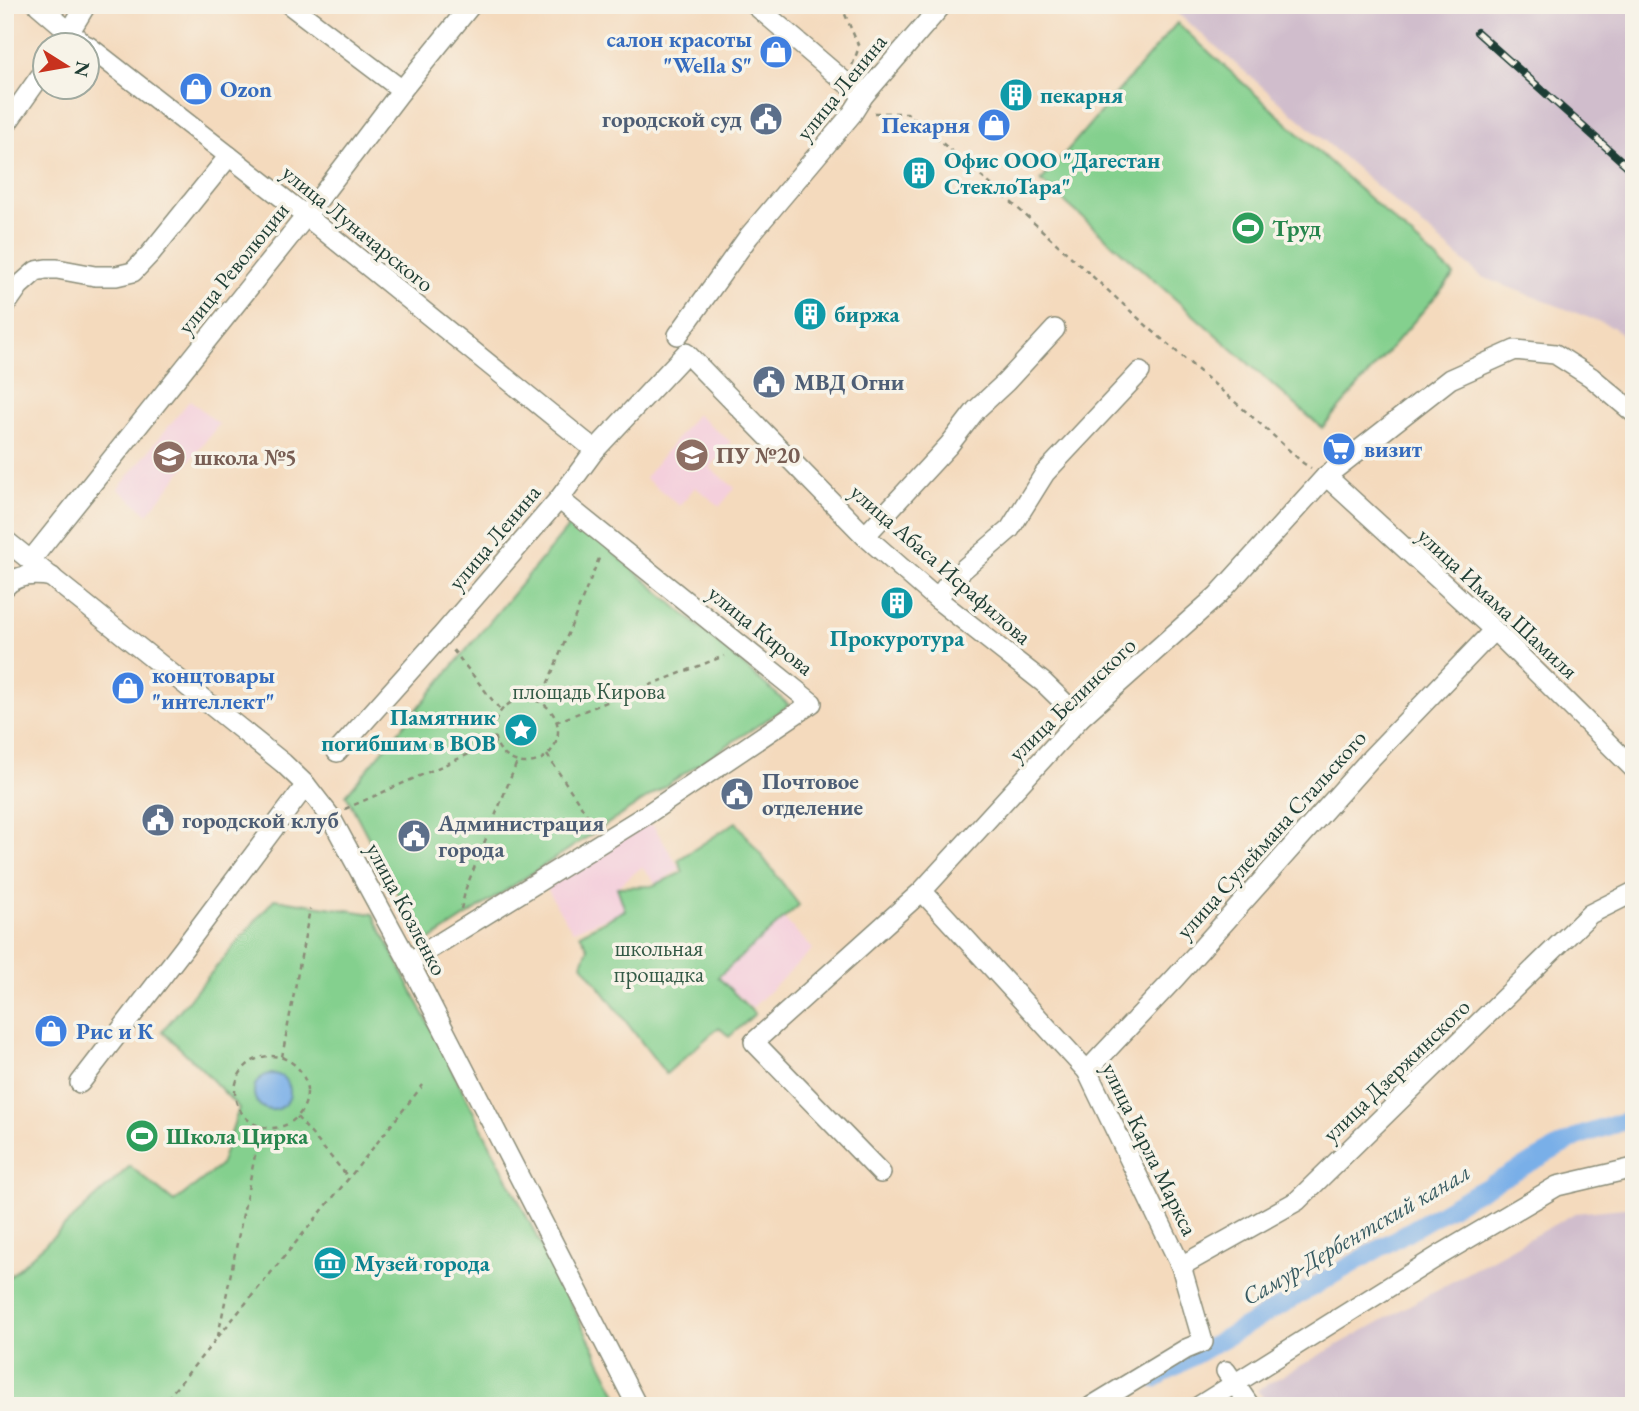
<svg xmlns="http://www.w3.org/2000/svg" width="1639" height="1411" font-family="'EB Garamond',serif">
  <rect width="100%" height="100%" fill="#f7f3e8"/>
  <filter id="ink" filterUnits="userSpaceOnUse"><feTurbulence type="fractalNoise" baseFrequency=".0143" numOctaves="2"/><feDisplacementMap in="SourceGraphic" scale="14" xChannelSelector="R" yChannelSelector="G"/><feConvolveMatrix kernelMatrix="1 2 1 2 8 2 1 2 1" color-interpolation-filters="sRGB"/></filter>
  <filter id="wash" filterUnits="userSpaceOnUse"><feTurbulence type="fractalNoise" baseFrequency=".00686" numOctaves="4" result="noise"/><feDisplacementMap in="SourceGraphic" scale="28" xChannelSelector="R" yChannelSelector="G"/><feGaussianBlur stdDeviation="1.57" result="paint"/><feColorMatrix in="noise" values="0 0 0 0 0 0 0 0 0 0 0 0 0 0 0 0 0 1.4 0 .05"/><feComposite in="paint" operator="in"/></filter>
  <g filter="url(#wash)">
    <rect width="100%" height="100%" fill="#f4dabd"/>
    <g fill="#f4cfdc">
      <path d="M190 400 219 424 148 514 118 489Z"/>
      <path d="M696 414 731 442 710 468 735 488 720 506 695 487 680 506 645 478Z"/>
      <path d="M644 825H653L680 869 656 884 642 867 617 887 626 910 573 931 557 907 546 886Z"/>
      <path d="M784 919 813 949 752 1008 718 977Z"/>
    </g>
    <g fill="#d0bdcc">
      <path d="M1168 5H1634V346L1613 327 1482 277Z"/>
      <path d="M1634 1207V1406H1270L1257 1390 1575 1213Z"/>
    </g>
    <g fill="#84d08e" stroke="#528661" stroke-width="2">
      <path d="M1177 23 1454 275 1322 428 1041 181Z"/>
      <path d="M575 519 789 705 424 944 346 795Z"/>
      <path d="M736 822 799 905 718 977 755 1014 729 1037 719 1027 666 1074 582 964 588 948 580 934 625 910 617 887 652 886 683 872 678 860Z"/>
      <path d="M274 899 373 914 623 1406H5V1281L130 1166 174 1202 220 1166 239 1108 202 1069 162 1031Z"/>
    </g>
    <circle fill="#79afe8" stroke="#4c768e" stroke-width="2" cx="272" cy="1092" r="18"/>
    <g fill="none" stroke-linecap="round" stroke-linejoin="round">
      <path stroke="#79afe8" stroke-width="18" d="M1154 1379 1461 1201 1579 1136 1634 1118"/>
    </g>
  </g>
  <g filter="url(#ink)">
    <g fill="none" stroke-linecap="round" stroke-linejoin="round">
      <defs>
        <g id="minor">
          <path d="M38 5 86 46"/>
          <path d="M290 5 402 90"/>
          <path d="M755 5 845 82 864 95"/>
          <path d="M61 46 86 5"/>
          <path d="M88 46 306 216 595 450"/>
          <path d="M5 126 46 68"/>
          <path d="M5 306 19 286 36 271 46 269H57L95 276H116L133 272 150 254 229 156"/>
          <path d="M678 335 749 236 852 114 864 95 942 5"/>
          <path d="M1326 476 1494 630 1634 769"/>
          <path d="M865 536 949 445 976 410 1006 382 1055 329"/>
          <path d="M5 540 283 763 306 785 330 816 409 962 637 1406"/>
          <path d="M31 560 306 216 402 90 471 5"/>
          <path d="M5 587C17 574 36 574 52 577"/>
          <path d="M937 599 951 580 1010 529 1045 473 1140 372"/>
          <path d="M337 752 442 635 559 499 595 450 686 353 865 536 937 599 1044 683 1080 718"/>
          <path d="M922 891 1087 1071 1181 1266 1203 1342 1186 1349 1092 1406"/>
          <path d="M409 962 649 813 812 703 559 499"/>
          <path d="M1087 1071 1175 978 1372 757 1494 630"/>
          <path d="M80 1083 184 948 306 785"/>
          <path d="M881 1173 754 1042 922 891 1080 718 1218 595 1326 476 1450 379 1515 350 1555 354 1591 377 1634 413"/>
          <path d="M1181 1266 1297 1201 1590 914 1634 892"/>
          <path d="M1226 1371 1250 1406"/>
          <path d="M1199 1406 1440 1255 1557 1186 1634 1168"/>
        </g>
      </defs>
      <use href="#minor" stroke="#8a8c78" stroke-width="22"/>
      <g stroke="#8a8c78" stroke-width="2.5" stroke-dasharray="5 5" stroke-linecap="butt">
        <path d="M841 5 859 47 852 66"/>
        <path d="M874 113H907L1011 202 1148 327 1264 427 1303 463 1311 468"/>
        <path d="M453 650 501 711"/>
        <circle cx="526" cy="731" r="32"/>
        <path d="M540 702 600 556"/>
        <path d="M556 722 724 656"/>
        <path d="M547 755 594 825"/>
        <path d="M345 809 496 742"/>
        <path d="M461 909 466 888 517 762"/>
        <circle cx="271" cy="1092" r="36"/>
        <path d="M282 1057 310 909"/>
        <path d="M297 1117 349 1178"/>
        <path d="M218 1336 261 1126"/>
        <path d="M161 1406 349 1178 423 1085"/>
      </g>
      <use href="#minor" stroke="#fff" stroke-width="19"/>
      <defs>
        <path id="rail" d="M1477 32 1634 172"/>
      </defs>
      <use href="#rail" stroke="#1f3d34" stroke-width="8"/>
      <use href="#rail" stroke="#f7f3e8" stroke-width="5" stroke-dasharray="16" stroke-linecap="butt"/>
    </g>
  </g>
  <defs>
    <symbol id="shop-disc" viewBox="-11 -11 22 22"><circle r="9.5" fill="#3f7fe0" stroke="#f7f3e8"/><path d="M-5-2.5h2.3a2.7 3.5 0 0 1 5.4 0H5L5.5 6h-11ZM-1.5-2.5h3a1.5 2.3 0 0 0-3 0Z" fill="#fff"/></symbol>
    <symbol id="building-disc" viewBox="-11 -11 22 22"><circle r="9.5" fill="#0f9aa8" stroke="#f7f3e8"/><path d="M-4-6H4V6H1V3H-1V6H-4ZM-2.5-4.3h1.7v1.8h-1.7ZM.8-4.3h1.7v1.8H.8ZM-2.5-1h1.7V.8h-1.7ZM.8-1h1.7V.8H.8Z" fill="#fff"/></symbol>
    <symbol id="civic-disc" viewBox="-11 -11 22 22"><circle r="9.5" fill="#5c6f8a" stroke="#f7f3e8"/><path d="M-.6-6.5H3V-4.5H.6V-3L4-1V1h2V6H-6V1h2V-1L-.6-3ZM-1.2 2.5V6h2.4V2.5Z" fill="#fff"/></symbol>
    <symbol id="stadium-disc" viewBox="-11 -11 22 22"><circle r="9.5" fill="#2e9e5b" stroke="#f7f3e8"/><path d="M0-5a6.5 5 0 1 0 0 10a6.5 5 0 1 0 0-10ZM-3.5-1.8h7v3.6h-7Z" fill="#fff"/></symbol>
    <symbol id="supermarket-disc" viewBox="-11 -11 22 22"><circle r="9.5" fill="#3f7fe0" stroke="#f7f3e8"/><path d="M-6-5.5h2.5l.6 2H6L4.5 2H-2.5L-4.4-4H-6ZM-1.5 3.2a1.3 1.3 0 1 0 .1 0ZM3 3.2a1.3 1.3 0 1 0 .1 0Z" fill="#fff"/></symbol>
    <symbol id="university-disc" viewBox="-11 -11 22 22"><circle r="9.5" fill="#8d6e63" stroke="#f7f3e8"/><path d="M0-5L7-2L0 1L-7-2ZM-4 1L0 2.5L4 1V4Q0 6-4 4Z" fill="#fff"/></symbol>
    <symbol id="school-disc" viewBox="-11 -11 22 22"><circle r="9.5" fill="#8d6e63" stroke="#f7f3e8"/><path d="M0-5L7-2L0 1L-7-2ZM-4 1L0 2.5L4 1V4Q0 6-4 4Z" fill="#fff"/></symbol>
    <symbol id="sight-disc" viewBox="-11 -11 22 22"><circle r="9.5" fill="#0f9aa8" stroke="#f7f3e8"/><path d="M0-6L1.8-2.2L6-1.7L2.9 1.2L3.7 5.4L0 3.3L-3.7 5.4L-2.9 1.2L-6-1.7L-1.8-2.2Z" fill="#fff"/></symbol>
    <symbol id="museum-disc" viewBox="-11 -11 22 22"><circle r="9.5" fill="#0f9aa8" stroke="#f7f3e8"/><path d="M0-6L6-3V-2H-6V-3ZM-5-1h2V3h-2ZM-1-1h2V3h-2ZM3-1h2V3H3ZM-6 4H6V6H-6Z" fill="#fff"/></symbol>
  </defs>
  <g fill-rule="evenodd">
    <use href="#shop-disc" x="757" y="33" width="38" height="38"/>
    <use href="#shop-disc" x="177" y="70" width="38" height="38"/>
    <use href="#building-disc" x="997" y="76" width="38" height="38"/>
    <use href="#civic-disc" x="747" y="100" width="38" height="38"/>
    <use href="#shop-disc" x="975" y="106" width="38" height="38"/>
    <use href="#building-disc" x="900" y="154" width="38" height="38"/>
    <use href="#stadium-disc" x="1229" y="209" width="38" height="38"/>
    <use href="#building-disc" x="791" y="295" width="38" height="38"/>
    <use href="#civic-disc" x="750" y="363" width="38" height="38"/>
    <use href="#supermarket-disc" x="1320" y="430" width="38" height="38"/>
    <use href="#university-disc" x="673" y="436" width="38" height="38"/>
    <use href="#school-disc" x="150" y="438" width="38" height="38"/>
    <use href="#building-disc" x="878" y="584" width="38" height="38"/>
    <use href="#shop-disc" x="109" y="669" width="38" height="38"/>
    <use href="#sight-disc" x="502" y="711" width="38" height="38"/>
    <use href="#civic-disc" x="718" y="775" width="38" height="38"/>
    <use href="#civic-disc" x="139" y="801" width="38" height="38"/>
    <use href="#civic-disc" x="395" y="817" width="38" height="38"/>
    <use href="#shop-disc" x="32" y="1012" width="38" height="38"/>
    <use href="#stadium-disc" x="123" y="1117" width="38" height="38"/>
    <use href="#museum-disc" x="311" y="1244" width="38" height="38"/>
  </g>
  <g text-anchor="middle" dominant-baseline="central" stroke-width="7" stroke-linejoin="round" paint-order="stroke">
    <g font-size="23" font-weight="bold" fill="#366cbe" stroke="#f7f3e8" text-anchor="start">
      <text x="752" y="39" text-anchor="end">салон красоты<tspan x="752" dy="26">"Wella S"</tspan></text>
      <text x="220" y="89">Ozon</text>
      <text x="970" y="125" text-anchor="end">Пекарня</text>
      <text x="1364" y="449">визит</text>
      <text x="152" y="675">концтовары<tspan x="152" dy="26">"интеллект"</tspan></text>
      <text x="76" y="1031">Рис и К</text>
    </g>
    <g font-size="23" fill="#1f3d34" stroke="#f7f3e8">
      <text transform="translate(841 87) rotate(-51)">улица Ленина</text>
      <text transform="translate(358 228) rotate(39)">улица Луначарского</text>
      <text transform="translate(233 268) rotate(-51)">улица Революции</text>
      <text transform="translate(494 537) rotate(-50)">улица Ленина</text>
      <text transform="translate(941 564) rotate(41)">улица Абаса Исрафилова</text>
      <text transform="translate(1498 603) rotate(43)">улица Имама Шамиля</text>
      <text transform="translate(761 630) rotate(39)">улица Кирова</text>
      <text transform="translate(1072 699) rotate(-44)">улица Белинского</text>
      <text transform="translate(1271 834) rotate(-48)">улица Сулеймана Стальского</text>
      <text transform="translate(407 909) rotate(62)">улица Козленко</text>
      <text transform="translate(1396 1070) rotate(-44)">улица Дзержинского</text>
      <text transform="translate(1150 1149) rotate(64)">улица Карла Маркса</text>
    </g>
    <g font-size="23" font-weight="bold" fill="#0d838f" stroke="#f7f3e8" text-anchor="start">
      <text x="1040" y="95">пекарня</text>
      <text x="944" y="160">Офис ООО "Дагестан<tspan x="944" dy="26">СтеклоТара"</tspan></text>
      <text x="834" y="314">биржа</text>
      <text x="897" y="638" text-anchor="middle">Прокуротура</text>
      <text x="496" y="717" text-anchor="end">Памятник<tspan x="496" dy="26">погибшим в ВОВ</tspan></text>
      <text x="354" y="1263">Музей города</text>
    </g>
    <g font-size="23" font-weight="bold" fill="#4e5e75" stroke="#f7f3e8" text-anchor="start">
      <text x="742" y="119" text-anchor="end">городской суд</text>
      <text x="794" y="382">МВД Огни</text>
      <text x="762" y="781">Почтовое<tspan x="762" dy="26">отделение</tspan></text>
      <text x="182" y="820">городской клуб</text>
      <text x="438" y="823">Администрация<tspan x="438" dy="26">города</tspan></text>
    </g>
    <g font-size="23" font-weight="bold" fill="#27864d" stroke="#f7f3e8" text-anchor="start">
      <text x="1272" y="228">Труд</text>
      <text x="166" y="1136">Школа Цирка</text>
    </g>
    <g font-size="23" font-weight="bold" fill="#785e54" stroke="#f7f3e8" text-anchor="start">
      <text x="716" y="455">ПУ №20</text>
      <text x="194" y="457">школа №5</text>
    </g>
    <g font-size="23" fill="#335a46" stroke="#f7f3e8">
      <text x="589" y="691">площадь Кирова</text>
      <text x="659" y="948">школьная<tspan x="659" dy="26">прощадка</tspan></text>
    </g>
    <g font-size="24" font-style="italic" fill="#365a61" stroke="#f7f3e8">
      <text transform="translate(1356 1234) rotate(-30)">Самур-Дербентский канал</text>
    </g>
  </g>
  <rect width="1639" height="1411" fill="none" stroke="#f7f3e8" stroke-width="28"/>
  <g transform="translate(66 66) rotate(101)"><circle r="33" fill="#f7f3e8" stroke="#a1aaa0" stroke-width="2"/>
  <path d="M0-5L12 26L0 18L-12 26Z" fill="#c8321e"/>
  <text y="-10" font-size="19" font-weight="bold" text-anchor="middle" fill="#1f3d34">N</text>
  </g>
</svg>
